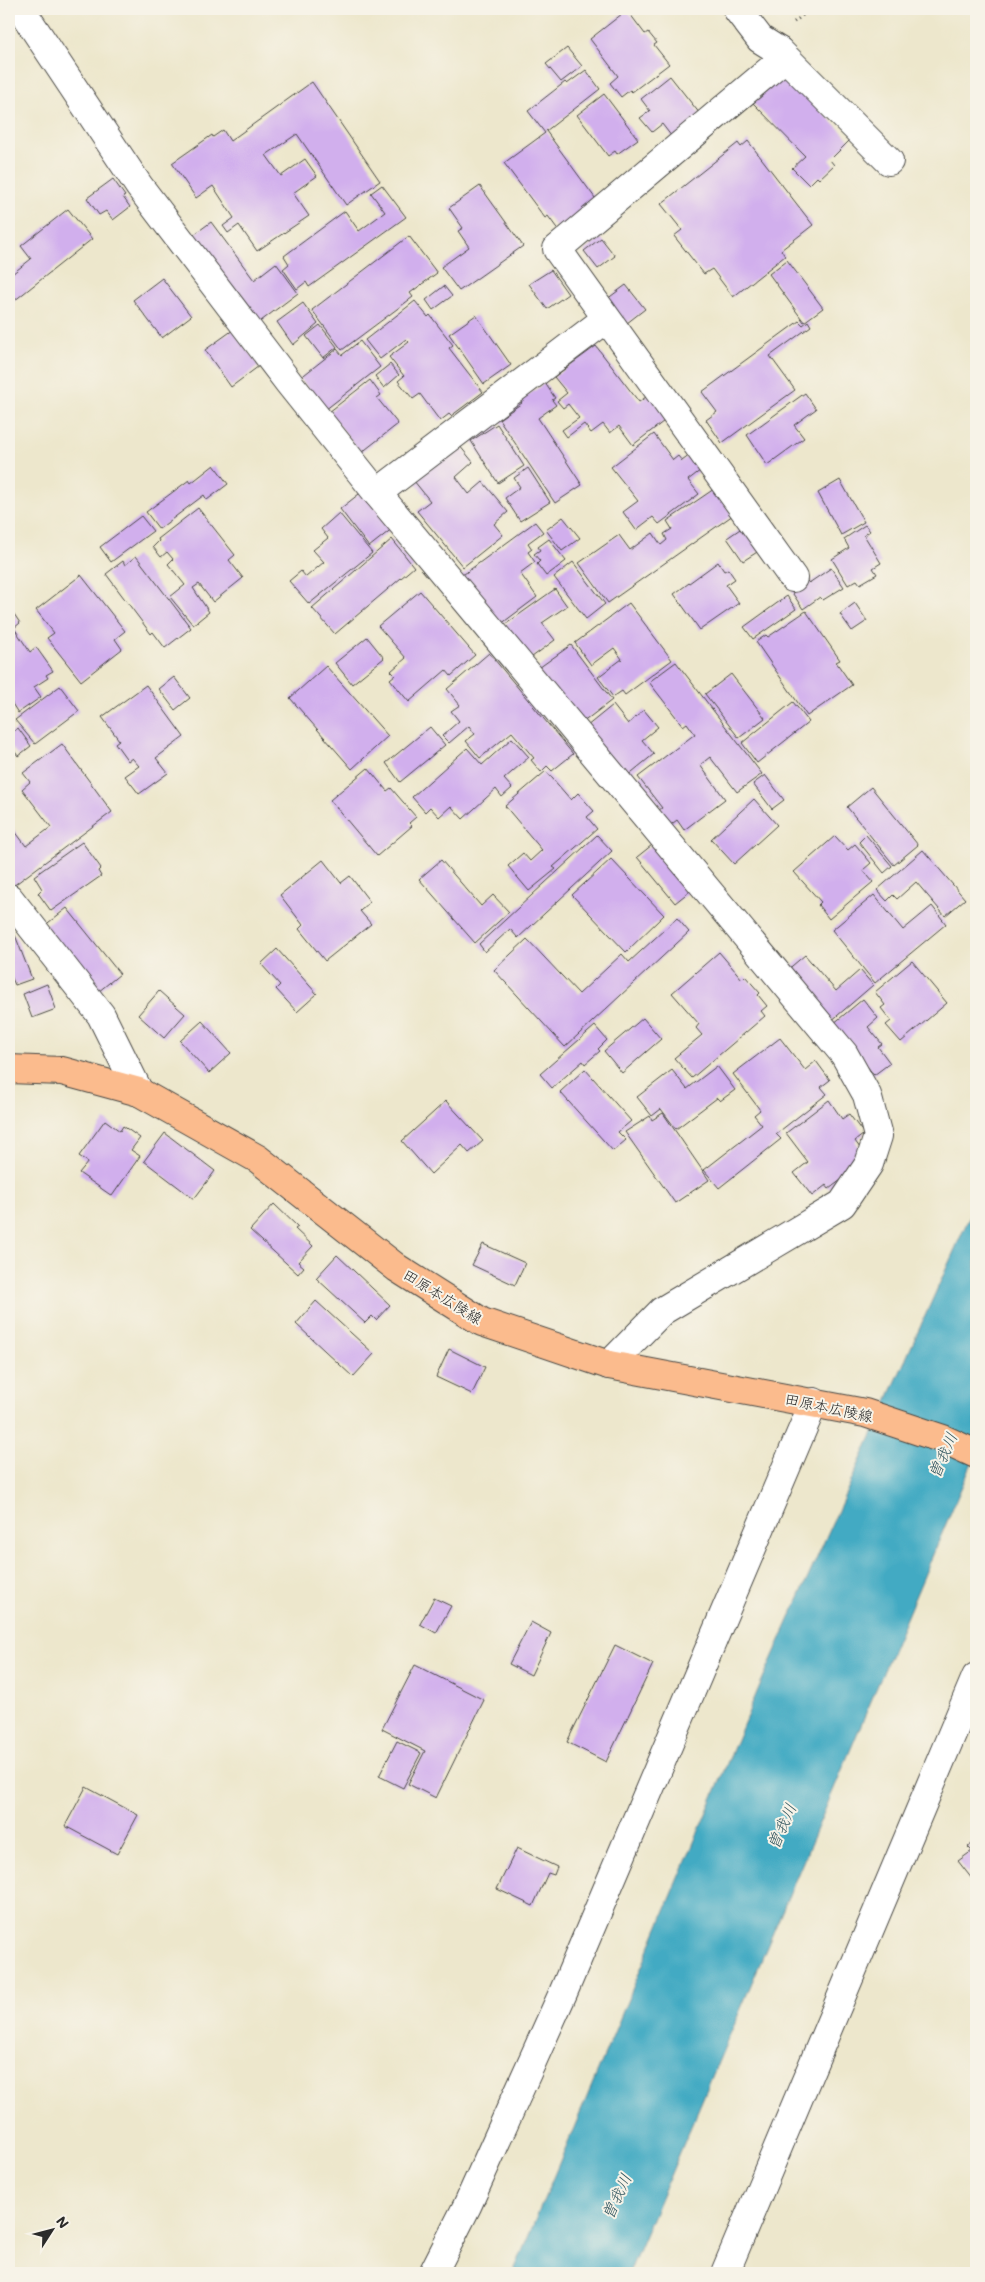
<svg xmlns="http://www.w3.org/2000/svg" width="985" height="2282" font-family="Mali,'Klee One',sans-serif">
  <rect width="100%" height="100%" fill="#f7f3e8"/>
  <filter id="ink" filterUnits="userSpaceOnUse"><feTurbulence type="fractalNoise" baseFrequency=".02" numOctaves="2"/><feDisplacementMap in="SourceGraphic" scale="10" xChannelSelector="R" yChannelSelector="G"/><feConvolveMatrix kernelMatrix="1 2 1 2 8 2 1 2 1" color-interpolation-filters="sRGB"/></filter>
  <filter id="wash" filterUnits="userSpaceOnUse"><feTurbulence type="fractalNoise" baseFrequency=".0096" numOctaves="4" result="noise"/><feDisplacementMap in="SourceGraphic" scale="20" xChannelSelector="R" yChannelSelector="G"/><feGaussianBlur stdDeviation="1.12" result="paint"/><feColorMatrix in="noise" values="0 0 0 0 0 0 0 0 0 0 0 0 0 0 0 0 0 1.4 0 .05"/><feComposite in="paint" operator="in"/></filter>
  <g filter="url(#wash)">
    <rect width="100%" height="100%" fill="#ede7cc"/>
    <path fill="#43aac3" stroke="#376a77" d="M976 1202V1453L629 2273H513L760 1685Z"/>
    <g id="blocks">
      <g fill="#d1afed">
        <path d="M627 10 645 34 648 32 657 43 654 45 669 64 632 92 630 90 621 97 610 83 618 76 590 39Z"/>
        <path d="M567 48 582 66 561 82 546 64Z"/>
        <path d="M586 70 600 89 546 131 598 202 559 231 548 216 545 218 504 163 545 133 528 111 565 82 567 84Z"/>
        <path d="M783 72 850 140 830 160 834 165 819 179 817 177 809 185 792 168 805 156 753 103Z"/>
        <path d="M670 76 704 119 675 141 662 124 652 132 640 118 650 111 641 99Z"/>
        <path d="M312 82 380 181 346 205 297 134 266 155 281 176 305 159 317 176 293 193 309 216 257 251 239 225 228 233 223 226 234 218 213 186 196 198 172 163 212 135 213 137 223 130 230 141Z"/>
        <path d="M604 94 638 139 617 154 615 151 608 156 577 115Z"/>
        <path d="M748 141 813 225 781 250 785 256 733 297 712 269 704 274 674 236 682 230 661 204 738 143 741 147Z"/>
        <path d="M113 179 125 196 123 197 130 207 113 220 106 211 99 215 87 198Z"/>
        <path d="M382 185 406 217 309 287 306 282 297 289 283 269 289 264 284 256 345 211 359 231 385 212 371 193Z"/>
        <path d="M480 186 523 246 459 291 441 267 469 247 458 231 463 228 449 208Z"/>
        <path d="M68 209 92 239 9 305V271L12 274 31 259 21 246Z"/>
        <path d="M211 222 254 280 276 263 298 293 257 324 192 236Z"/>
        <path d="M409 236 437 273 410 293 413 297 342 350 312 310Z"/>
        <path d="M601 238 615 256 598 269 584 251Z"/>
        <path d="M787 260 823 308 804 322 769 274Z"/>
        <path d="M551 270 568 294 547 309 529 284Z"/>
        <path d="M162 278 191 316 162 338 133 300Z"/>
        <path d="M626 285 645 309 622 327 603 302Z"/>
        <path d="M444 286 452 296 433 310 426 300Z"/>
        <path d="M415 301 428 317 430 315 453 345 449 348 483 392 451 416 449 414 440 421 420 394 413 399 398 381 404 376 389 357 409 342 406 339 380 359 365 340Z"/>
        <path d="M303 303 318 324 293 345 277 322Z"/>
        <path d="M476 315 511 365 484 384 449 334Z"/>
        <path d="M799 321 803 325 808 321 811 326 770 356 795 390 722 443 706 420 717 412 702 392Z"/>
        <path d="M320 325 337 347 323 358 306 336Z"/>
        <path d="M233 330 259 366 231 387 205 350Z"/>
        <path d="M360 341 380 367 325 410 300 378 337 349 342 355Z"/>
        <path d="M596 346 639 402 650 394 668 418 633 445 619 426 610 433 603 424 591 433 584 424 567 437 562 430 579 418 568 404 563 408 557 401 567 393 554 377Z"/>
        <path d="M390 364 399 375 384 388 375 376Z"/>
        <path d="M370 380 381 395 377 398 398 424 361 453 329 412Z"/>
        <path d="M545 383 555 398 552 400 556 405 538 418 582 485 555 503 499 419 522 403 520 401Z"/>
        <path d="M805 393 816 409 794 425 804 438 767 465 747 435Z"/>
        <path d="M497 424 524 466 498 483 471 441Z"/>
        <path d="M654 434 673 460 678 456 682 461 694 452 705 467 688 480 699 494 659 524 653 517 636 530 623 512 638 501 611 467Z"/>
        <path d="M459 445 473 462 456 477 469 494 483 482 508 512 494 524 503 535 463 567 417 511 430 501 414 481Z"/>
        <path d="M214 465 228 484 207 500 204 495 159 529 146 512 189 480 191 483Z"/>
        <path d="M528 468 550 502 520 521 505 498 520 487 514 478Z"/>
        <path d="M840 480 864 522 841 535 818 493Z"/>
        <path d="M714 489 733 515 608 603 579 563 619 535 630 550 653 533 661 545 667 540 664 534 672 529 667 521Z"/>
        <path d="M364 490 393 528 369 547 340 509Z"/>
        <path d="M198 508 235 555 229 560 243 578 213 602 199 584 193 588 209 612 193 625 170 597 185 585 168 564 173 559 167 552 161 557 153 547 159 541 158 539Z"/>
        <path d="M339 513 372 553 309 604 289 581 301 571 306 577 324 562 313 550 328 538 321 529Z"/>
        <path d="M141 516 153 531 111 562 100 547Z"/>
        <path d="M563 517 580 538 562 551 546 530Z"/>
        <path d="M535 522 543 532 528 543 532 549 528 552 535 562 520 573 537 597 497 627 460 577Z"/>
        <path d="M746 525 762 549 743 561 727 538Z"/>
        <path d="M865 525 870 531 864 535 881 563 873 568 877 574 860 584 857 580 848 585 832 559 849 548 844 539Z"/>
        <path d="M392 539 414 567 335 634 312 608Z"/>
        <path d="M549 539 566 561 546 576 537 564 540 561 534 554 540 550 538 547Z"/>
        <path d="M136 556 191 628 165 648 153 632 151 634 106 574 123 561 125 565Z"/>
        <path d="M573 562 605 604 586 619 554 577Z"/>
        <path d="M718 562 724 571 728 569 735 579 726 585 739 603 700 630 674 594Z"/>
        <path d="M831 568 844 587 823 600 820 597 803 609 791 591 807 581 809 583Z"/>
        <path d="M81 575 125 631 115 639 122 649 81 681 47 638 54 633 36 610Z"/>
        <path d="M555 589 567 606 542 623 555 640 524 663 499 629Z"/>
        <path d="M420 591 475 655 451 676 446 670 409 702 390 679 395 675 391 671 406 658 378 626Z"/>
        <path d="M787 596 796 609 753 639 744 627Z"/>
        <path d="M629 603 672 660 625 695 622 691 613 697 598 677 622 659 614 648 591 665 575 643Z"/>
        <path d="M855 603 867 621 852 631 840 614Z"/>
        <path d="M806 611 840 660 836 662 852 685 807 716 756 642 766 635 768 637Z"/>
        <path d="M14 614 20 623 14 628 30 652 36 647 53 671 46 675 48 678 34 687 41 697 18 713 11 702 9 704V618Z"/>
        <path d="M367 637 384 658 352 684 335 663Z"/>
        <path d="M571 645 612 700 578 726 536 670Z"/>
        <path d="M489 653 573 754 552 771 547 766 541 772 531 760 534 758 512 732 480 758 466 741 475 734 469 726 449 743 442 736 459 721 451 711 460 705 447 689Z"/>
        <path d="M676 662 762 774 737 792 710 757 700 765 725 799 684 830 677 820 664 830 656 812 662 808 638 777 695 734 687 723 683 726 649 682Z"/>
        <path d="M326 666 388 736 352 769 290 698Z"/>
        <path d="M731 674 765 718 739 738 705 694Z"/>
        <path d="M174 677 190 698 175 710 159 689Z"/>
        <path d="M146 685 184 737 156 758 168 773 139 794 125 776 139 766 132 758 128 761 115 743 119 740 102 717Z"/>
        <path d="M60 686 79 711 35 744 15 720Z"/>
        <path d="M793 702 809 722 757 763 742 743Z"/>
        <path d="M613 705 628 724 644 710 658 727 642 740 654 754 621 781 581 731Z"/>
        <path d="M430 727 445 745 400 782 386 763Z"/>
        <path d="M18 728 31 746 18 756 9 744V735Z"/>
        <path d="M512 738 529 757 504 779 512 788 502 797 496 789 463 819 451 806 439 817 430 807 425 812 412 797 467 748 482 765Z"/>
        <path d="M62 744 112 812 13 886 9 880V823L26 846 51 827 22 789 30 782 23 773Z"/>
        <path d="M368 768 387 791 391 788 416 817 409 823 412 826 377 856 330 800Z"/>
        <path d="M546 771 571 800 578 793 594 811 587 817 597 829 553 867 556 869 529 891 508 866 523 853 530 861 542 850 505 806Z"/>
        <path d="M765 775 784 800 772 809 753 784Z"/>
        <path d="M871 787 918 845 894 865 847 807Z"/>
        <path d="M754 799 777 825 734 864 711 839Z"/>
        <path d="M597 835 612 851 518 938 510 929 485 952 479 944Z"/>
        <path d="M866 835 892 866 884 873 859 842Z"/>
        <path d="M835 836 848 850 855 844 871 863 863 870 873 882 829 919 818 905 821 902 794 872Z"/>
        <path d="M82 842 101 868 98 871 101 876 51 911 38 893 42 889 34 876Z"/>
        <path d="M652 845 690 891 675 903 637 857Z"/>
        <path d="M923 850 965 899 945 916 916 882 897 899 893 895 887 901 877 890Z"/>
        <path d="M611 859 664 915 626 952 572 895Z"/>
        <path d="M323 860 341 883 350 876 370 902 360 911 371 924 325 961 299 929 303 925 280 895Z"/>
        <path d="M441 860 481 906 493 895 509 912 475 943 419 879Z"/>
        <path d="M874 895 903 930 932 906 946 924 875 983 832 930Z"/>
        <path d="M67 908 120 974 98 992 44 926Z"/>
        <path d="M677 918 689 932 565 1047 494 970 527 939 579 994 622 954 629 962Z"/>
        <path d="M15 935 32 979 15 985 11 976 9 977V938Z"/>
        <path d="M277 949 317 994 297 1012 276 989 280 985 261 964Z"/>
        <path d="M719 952 742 979 745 976 760 993 758 995 767 1006 761 1011 765 1016 692 1078 674 1058 702 1035 696 1028 699 1024 672 993Z"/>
        <path d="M805 955 836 991 860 970 873 985 830 1022 786 971Z"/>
        <path d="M912 961 947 1003 901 1042 886 1025 891 1021 881 1008 885 1005 875 992Z"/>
        <path d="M47 984 56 1009 32 1018 23 994Z"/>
        <path d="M159 991 185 1014 164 1038 138 1015Z"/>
        <path d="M863 999 878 1018 868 1027 882 1044 878 1047 890 1063 874 1075 833 1024Z"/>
        <path d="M643 1018 661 1039 622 1073 604 1051Z"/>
        <path d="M202 1021 231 1053 209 1073 180 1041Z"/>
        <path d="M595 1026 607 1040 598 1049 600 1051 585 1064 583 1061 552 1088 540 1074Z"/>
        <path d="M780 1038 805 1070 816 1061 830 1080 821 1087 827 1094 776 1134 781 1139 719 1188 704 1170 762 1125 754 1115 760 1110 733 1074Z"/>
        <path d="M717 1066 735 1090 720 1101 717 1098 676 1129 661 1109 652 1116 637 1097 672 1070 687 1089Z"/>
        <path d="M585 1069 631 1121 618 1132 626 1140 613 1151 560 1092Z"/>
        <path d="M829 1100 842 1119 849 1114 864 1134 855 1141 865 1155V1162L829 1189 826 1185 812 1196 794 1173 808 1162 786 1133Z"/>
        <path d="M446 1101 483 1141 469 1153 462 1145 431 1174 402 1141Z"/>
        <path d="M663 1113 709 1180 675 1203 625 1132 650 1116 652 1120Z"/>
        <path d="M105 1120 120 1131 123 1126 140 1138 131 1150 140 1156 112 1196 79 1173 88 1162 79 1156Z"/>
        <path d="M165 1133 215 1171 194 1199 144 1161Z"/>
        <path d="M274 1204 298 1227 295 1229 313 1246 298 1262 304 1267 298 1274 250 1230Z"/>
        <path d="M483 1244 525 1263 515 1285 472 1265Z"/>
        <path d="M337 1255 390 1305 376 1320 372 1316 365 1323 316 1278Z"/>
        <path d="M316 1301 374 1354 353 1377 296 1324Z"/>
        <path d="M449 1349 485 1367 472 1394 436 1377Z"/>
        <path d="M434 1598 451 1606 436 1633 420 1624Z"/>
        <path d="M531 1622 551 1633 531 1675 509 1664Z"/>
        <path d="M615 1645 653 1664 606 1762 567 1742Z"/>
        <path d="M415 1665 484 1700 436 1798 408 1784 425 1751 382 1729Z"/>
        <path d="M397 1741 421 1753 403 1788 379 1776Z"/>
        <path d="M86 1787 138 1815 117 1854 65 1826Z"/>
        <path d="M976 1841V1884L958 1861 972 1851 968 1847Z"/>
        <path d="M517 1848 557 1867 554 1875 548 1873 533 1906 497 1889Z"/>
      </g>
    </g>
  </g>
  <g filter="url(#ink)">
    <use href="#blocks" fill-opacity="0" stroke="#484743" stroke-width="1"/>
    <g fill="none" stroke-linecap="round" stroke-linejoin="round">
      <defs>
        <g id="minor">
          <path d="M21 9 139 186 289 383 377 493 844 1054 867 1095 878 1136 869 1164 842 1204 662 1311 609 1365"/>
          <path d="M737 9 760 39 779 51 889 161"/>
          <path d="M779 51 776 65 557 249 793 578"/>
          <path d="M377 493 606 319"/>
          <path d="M9 898 101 1015 139 1092"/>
          <path d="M433 2273 467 2206 563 1993 814 1402"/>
          <path d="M725 2273 976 1677"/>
        </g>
        <path id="major" d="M9 1069 62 1071 139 1092 258 1159 397 1268 482 1322 609 1365 865 1413 943 1439 976 1454"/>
      </defs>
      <use href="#minor" stroke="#484743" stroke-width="30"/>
      <use href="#major" stroke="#484743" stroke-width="30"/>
      <path stroke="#484743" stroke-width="3" stroke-dasharray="1 4" stroke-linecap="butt" d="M794 22 811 9"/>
      <use href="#minor" stroke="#fff" stroke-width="28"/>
      <use href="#major" stroke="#fbbb8d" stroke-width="28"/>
    </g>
  </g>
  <g text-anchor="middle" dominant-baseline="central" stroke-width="4" stroke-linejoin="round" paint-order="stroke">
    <g font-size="15" fill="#2b2b2b" stroke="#f7f3e8">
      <text transform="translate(443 1296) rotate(32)">田原本広陵線</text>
      <text transform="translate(829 1407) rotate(12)">田原本広陵線</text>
    </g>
    <g font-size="16" font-style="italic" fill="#335760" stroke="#f7f3e8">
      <text transform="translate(942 1455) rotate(-66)">曽我川</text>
      <text transform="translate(781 1826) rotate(-66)">曽我川</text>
      <text transform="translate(616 2196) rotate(-65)">曽我川</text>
    </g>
  </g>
  <rect width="985" height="2282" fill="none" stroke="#f7f3e8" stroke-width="30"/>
  <g transform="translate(52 2230) rotate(54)" stroke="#f7f3e8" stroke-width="4" paint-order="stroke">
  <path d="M0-4L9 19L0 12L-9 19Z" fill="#2b2b2b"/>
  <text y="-8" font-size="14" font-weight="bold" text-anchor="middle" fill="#2b2b2b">N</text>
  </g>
</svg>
